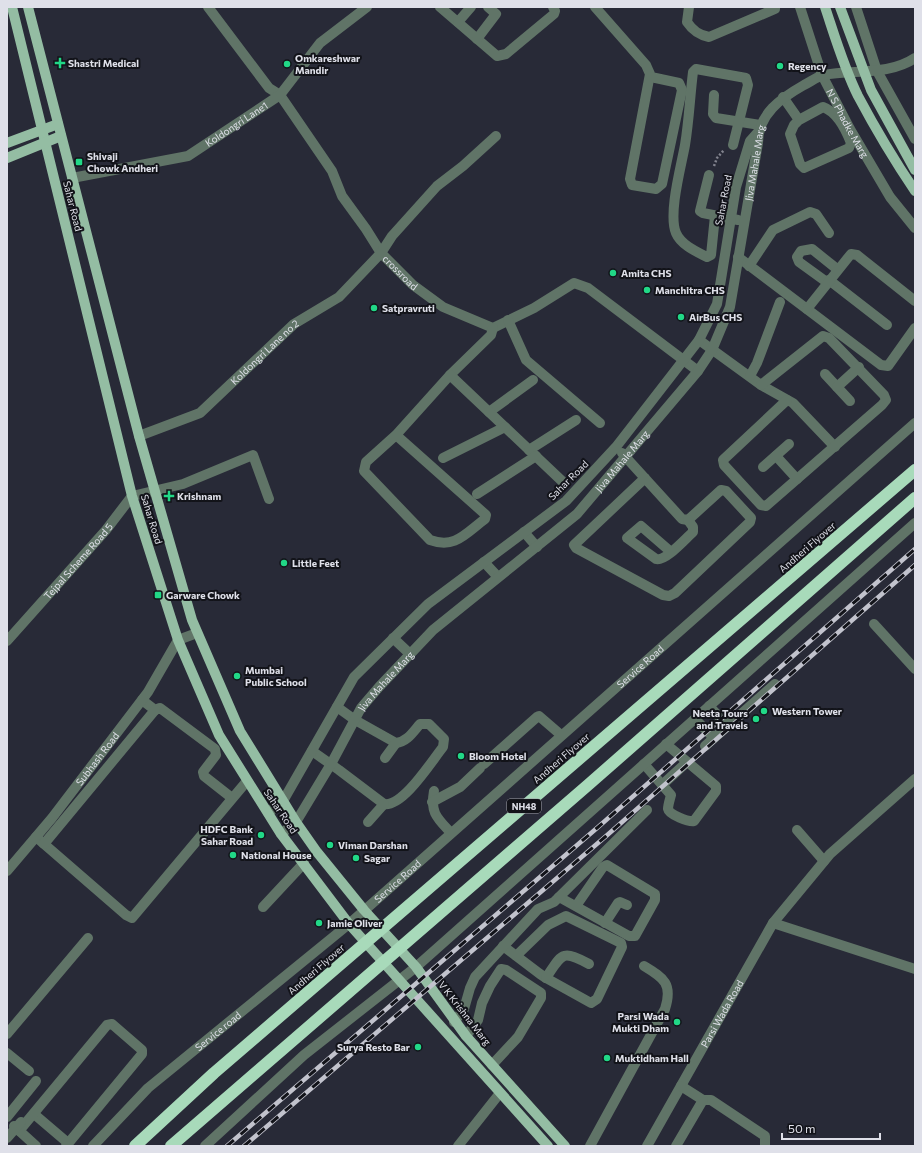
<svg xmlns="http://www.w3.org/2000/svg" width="922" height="1153" font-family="Commissioner,sans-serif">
  <rect width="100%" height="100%" fill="#282a37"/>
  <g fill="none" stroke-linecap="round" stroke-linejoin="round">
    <path stroke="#83848f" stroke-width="2.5" stroke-dasharray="2 2" stroke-linecap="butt" d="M714 166 717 158 724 150"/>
    <g stroke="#607467" stroke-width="10">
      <path id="s1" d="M208 7 269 88 280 95 332 171 342 196 366 229 381 253 413 285 443 307 493 328 534 308 574 283 588 288 698 371"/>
      <path d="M440 7 497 56 506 54 554 14 555 11 553 7"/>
      <path d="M595 7 646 65 650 74 630 179 632 185 656 189 662 184 682 90 679 83 651 77"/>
      <path d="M689 7 687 22C693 31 699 35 709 37L775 9V7"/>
      <path id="s2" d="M800 7 822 75 850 129 890 197 915 228"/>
      <path d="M856 7 877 71 915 139"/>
      <path d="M458 22 471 7"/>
      <path d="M477 39 496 14 488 7"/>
      <path d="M714 95 713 114 716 118 760 125"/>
      <path d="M783 97 799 120 794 125 790 134 800 164 804 168 849 148 851 143C846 130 837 112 823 107L799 120"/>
      <path d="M709 175 700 211 703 213 738 220"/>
      <path id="s3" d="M72 178 188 156 280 95 320 43 367 7"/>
      <path d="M715 216 711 255 707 257C697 252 681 245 676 233 668 214 681 167 685 145 689 121 690 96 693 72L696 69 746 78 748 85 733 145"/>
      <path d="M738 257 881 365 888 366 915 328"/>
      <path d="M749 266 773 230 810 212 816 214 829 233"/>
      <path d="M829 280 887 325"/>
      <path d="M828 283 799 262 797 257 801 251 812 249 837 269"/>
      <path d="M807 309 851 254 857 255 915 301"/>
      <path d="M508 320 526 360 600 423"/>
      <path d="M699 340 761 385 793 403 835 447"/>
      <path d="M825 374 850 401"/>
      <path d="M450 375 491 335 493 328"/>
      <path d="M750 376 757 363 780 302"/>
      <path d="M761 385 823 336 829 338 884 395 886 400 882 405 766 506 761 505 724 465 723 460 787 400"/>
      <path d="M837 387 859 367"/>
      <path d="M489 412 533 380"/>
      <path d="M396 435 486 515 485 519C465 534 455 549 430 540L364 471 366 462 396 435 450 375 563 482"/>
      <path id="s4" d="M139 436 200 413 294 324 339 297 381 253 392 236 437 186 463 166 496 136"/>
      <path d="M529 450 576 420"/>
      <path d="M622 453 682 519 688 520 721 490 726 491 751 518 750 522 675 593 669 596 663 595 576 548 574 545 645 478"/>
      <path d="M776 456 797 479"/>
      <path d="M443 458 505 427"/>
      <path d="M763 467 789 444"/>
      <path d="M477 494 536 456"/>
      <path d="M524 532 537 547"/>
      <path d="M671 552 641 526 627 538 656 559C665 562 685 539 693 532V527L688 520"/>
      <path d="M484 562 498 577"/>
      <path d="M874 624 915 669"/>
      <path d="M393 638 410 654"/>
      <path id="s5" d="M7 641 106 530 132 496 183 484 253 455 269 499"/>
      <path d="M142 700 155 710 160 708 215 749 216 755 203 772 204 776 232 798"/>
      <path d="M709 706 728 726"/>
      <path d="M695 719 714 738"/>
      <path d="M705 746 775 684"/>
      <path d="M312 751 339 770 384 804C403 807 431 762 443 747L444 739 429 724H420C413 732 407 742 396 743L355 720 337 707"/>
      <path d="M385 758 396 743"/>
      <path d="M484 764 537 717 539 716 561 735"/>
      <path d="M644 764 671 795C670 799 668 805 668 809 669 815 689 822 694 821L716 791V786L666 744"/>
      <path d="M662 785 687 762"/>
      <path d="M434 791C430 813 437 818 451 833"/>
      <path d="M432 802 460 787 480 768"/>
      <path d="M268 813 283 801 354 677 428 604 566 501 616 447 699 340 717 304 736 187 750 141 758 132"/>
      <path d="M368 822 384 804"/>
      <path d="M797 830 824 861"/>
      <path id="s6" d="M281 834 296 822 331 764 361 708 379 687 433 630 577 514 698 371 712 350 730 307 758 143C758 114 781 98 804 85 810 82 817 77 823 75 854 69 888 76 915 58"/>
      <path d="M36 837 126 915 132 918 247 781"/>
      <path d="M44 844 155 710"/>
      <path id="s7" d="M7 871 52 818 148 692 178 640 197 633"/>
      <path d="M559 897 629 936H635L655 900V894L607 865 603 867 576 906"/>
      <path d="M263 907 304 863"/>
      <path d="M605 923 618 903 620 902 627 905"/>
      <path d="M773 923 915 969"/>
      <path d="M503 946 540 974 546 978 591 1003 597 999 622 947 621 943 566 916 548 925 516 956"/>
      <path d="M546 978C562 954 561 949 589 964"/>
      <path d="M454 1022 464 1009 470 988 475 977 538 909 554 902 647 810"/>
      <path d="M7 1034 88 938"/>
      <path d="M466 1036 478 1020 482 1003 490 986 501 969 506 970 541 993V998L518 1037 492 1065"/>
      <path d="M7 1053 29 1071"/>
      <path d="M703 1100H711L765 1136V1146"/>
      <path d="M34 1114 68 1143"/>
      <path d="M7 1117 36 1081"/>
      <path d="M14 1126 36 1146"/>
      <path d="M19 1131 107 1025 112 1024 142 1050V1054L66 1146"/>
      <path d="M7 1138 21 1122"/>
      <path id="s8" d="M93 1146 148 1088 349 924 915 423"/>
      <path d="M205 1146 304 1055 416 967 915 523"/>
      <path d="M458 1146 500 1093"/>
      <path d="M590 1146 665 1009C673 984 664 978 644 966"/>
      <path id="s9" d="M647 1146 773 923 830 854 915 779"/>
      <path d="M676 1146 703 1100 681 1086"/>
    </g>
    <g stroke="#94bda3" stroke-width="10">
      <path d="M12 7 132 496 178 640 219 735 281 834 349 924 548 1146"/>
      <path d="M28 7 139 436 192 620 240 731 296 822 317 852 364 910 416 967 466 1036 565 1146"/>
      <path d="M7 143 58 124"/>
      <path d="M7 158 61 136"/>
    </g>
    <defs>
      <g id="rail">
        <path d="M227 1146 597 828 915 549"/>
        <path d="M244 1146 605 837 915 565"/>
      </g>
    </defs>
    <use href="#rail" stroke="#c2c3cd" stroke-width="4.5"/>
    <use href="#rail" stroke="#121319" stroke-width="3" stroke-dasharray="9" stroke-linecap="butt"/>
    <g stroke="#94bda3" stroke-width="10">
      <path d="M825 7C835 37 844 68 858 96 875 128 894 160 915 191"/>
      <path d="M840 7 871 90 915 170"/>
    </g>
    <g stroke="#a8daba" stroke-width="12">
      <path d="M135 1146 214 1073 915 470"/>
      <path d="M171 1146 588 785 915 498"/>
    </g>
  </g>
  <g fill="#21d887" stroke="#121319" stroke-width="1.5">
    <path d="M58 57h4v4h4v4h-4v4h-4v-4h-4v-4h4z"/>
    <circle cx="287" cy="64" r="4"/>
    <circle cx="780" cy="66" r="4"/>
    <rect x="75" y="158" width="8" height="8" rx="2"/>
    <circle cx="613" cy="273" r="4"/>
    <circle cx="647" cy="290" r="4"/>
    <circle cx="374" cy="308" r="4"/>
    <circle cx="681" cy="317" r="4"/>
    <path d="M167 490h4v4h4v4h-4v4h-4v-4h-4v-4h4z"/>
    <circle cx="284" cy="563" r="4"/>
    <rect x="154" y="591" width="8" height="8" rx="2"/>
    <circle cx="237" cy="676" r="4"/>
    <circle cx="764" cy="711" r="4"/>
    <circle cx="756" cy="719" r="4"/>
    <circle cx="461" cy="756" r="4"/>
    <circle cx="261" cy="835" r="4"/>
    <circle cx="330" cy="845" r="4"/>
    <circle cx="233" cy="855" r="4"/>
    <circle cx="356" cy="858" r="4"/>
    <circle cx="319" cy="923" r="4"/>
    <circle cx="677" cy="1022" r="4"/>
    <circle cx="418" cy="1047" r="4"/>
    <circle cx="607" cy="1058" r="4"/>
  </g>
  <g text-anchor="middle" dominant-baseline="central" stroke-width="4" stroke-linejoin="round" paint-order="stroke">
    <rect fill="#121319" stroke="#a2a2ab" stroke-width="1" x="507" y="799" width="34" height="14" rx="3"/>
    <g font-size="9" font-weight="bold" fill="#dfe0e9">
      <text x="524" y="806">NH48</text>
    </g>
    <g font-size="10" font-weight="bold" fill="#dfe0e9" stroke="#121319" text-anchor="start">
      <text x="295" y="58">Omkareshwar<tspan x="295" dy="12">Mandir</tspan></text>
      <text x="68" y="63">Shastri Medical</text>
      <text x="788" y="66">Regency</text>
      <text x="87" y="156">Shivaji<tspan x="87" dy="12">Chowk Andheri</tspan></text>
      <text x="621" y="273">Amita CHS</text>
      <text x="655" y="290">Manchitra CHS</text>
      <text x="382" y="308">Satpravruti</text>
      <text x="689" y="317">AirBus CHS</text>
      <text x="177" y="496">Krishnam</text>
      <text x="292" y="563">Little Feet</text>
      <text x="166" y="595">Garware Chowk</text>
      <text x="245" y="670">Mumbai<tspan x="245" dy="12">Public School</tspan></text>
      <text x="772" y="711">Western Tower</text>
      <text x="748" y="713" text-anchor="end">Neeta Tours<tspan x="748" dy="12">and Travels</tspan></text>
      <text x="469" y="756">Bloom Hotel</text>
      <text x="253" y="829" text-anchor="end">HDFC Bank<tspan x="253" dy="12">Sahar Road</tspan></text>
      <text x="338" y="845">Viman Darshan</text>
      <text x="241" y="855">National House</text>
      <text x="364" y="858">Sagar</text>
      <text x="327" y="923">Jamie Oliver</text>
      <text x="669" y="1016" text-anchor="end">Parsi Wada<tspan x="669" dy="12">Mukti Dham</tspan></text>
      <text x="410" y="1047" text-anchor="end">Surya Resto Bar</text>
      <text x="615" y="1058">Muktidham Hall</text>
    </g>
    <g font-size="10" fill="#dfe0e9" stroke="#121319">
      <text stroke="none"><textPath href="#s2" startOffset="126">N S Phadke Marg</textPath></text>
      <text stroke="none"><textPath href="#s3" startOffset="176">Koldongri Lane1</textPath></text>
      <text stroke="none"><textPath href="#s6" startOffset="847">Jiva Mahale Marg</textPath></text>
      <text transform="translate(723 200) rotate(-79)">Sahar Road</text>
      <text transform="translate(73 206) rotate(76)">Sahar Road</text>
      <text stroke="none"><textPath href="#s1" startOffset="330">crossroad</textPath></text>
      <text stroke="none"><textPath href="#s4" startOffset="154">Koldongri Lane no 2</textPath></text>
      <text stroke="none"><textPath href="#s6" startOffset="511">Jiva Mahale Marg</textPath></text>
      <text transform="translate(568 480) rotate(-45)">Sahar Road</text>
      <text transform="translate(152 519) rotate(73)">Sahar Road</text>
      <text transform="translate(807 547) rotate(-41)">Andheri Flyover</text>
      <text stroke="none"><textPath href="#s5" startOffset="107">Tejpal Scheme Road 5</textPath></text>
      <text stroke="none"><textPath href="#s8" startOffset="728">Service Road</textPath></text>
      <text stroke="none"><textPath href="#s6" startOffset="187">Jiva Mahale Marg</textPath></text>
      <text transform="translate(561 758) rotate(-41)">Andheri Flyover</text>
      <text stroke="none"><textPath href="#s7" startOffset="144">Subhash Road</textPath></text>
      <text transform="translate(281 811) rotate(56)">Sahar Road</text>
      <text stroke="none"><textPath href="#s8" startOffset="404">Service Road</textPath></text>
      <text transform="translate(316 969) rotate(-41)">Andheri Flyover</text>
      <text transform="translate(465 1013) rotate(52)">V K Krishna Marg</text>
      <text stroke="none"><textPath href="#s9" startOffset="152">Parsi Wada Road</textPath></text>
      <text stroke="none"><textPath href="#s8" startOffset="170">Service road</textPath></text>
    </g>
  </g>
  <rect width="922" height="1153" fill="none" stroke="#dfe0e9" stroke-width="16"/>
  <path d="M782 1133v6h98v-6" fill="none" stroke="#dfe0e9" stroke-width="2"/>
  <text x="788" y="1133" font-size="12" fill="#dfe0e9" stroke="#121319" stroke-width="3" paint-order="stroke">50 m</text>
</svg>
